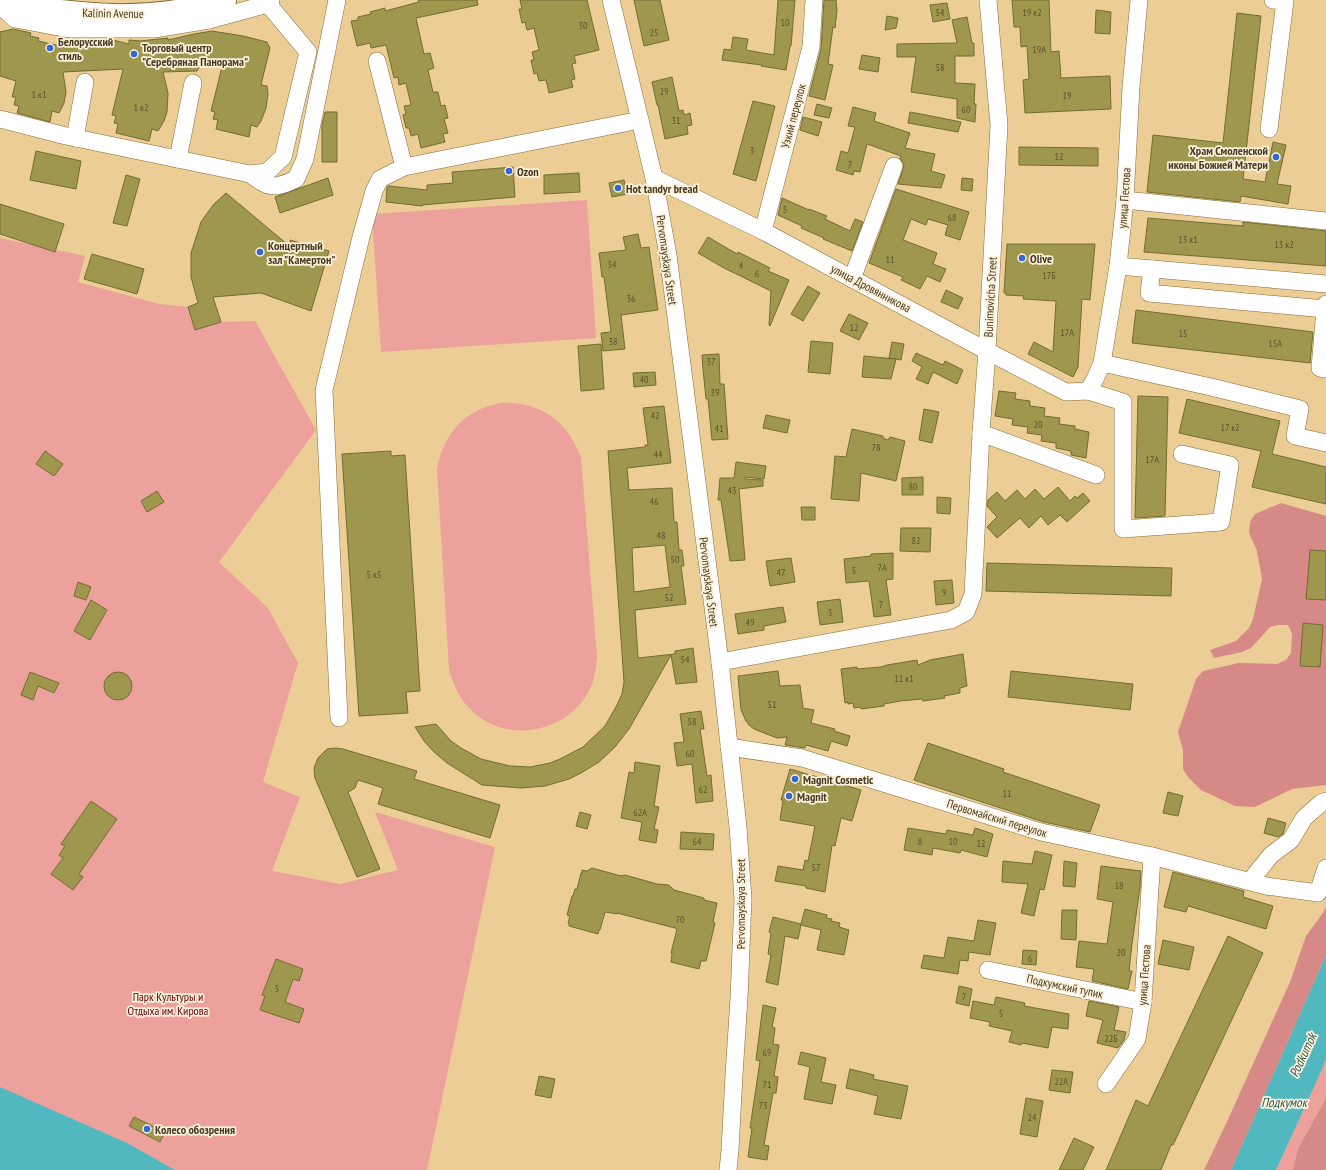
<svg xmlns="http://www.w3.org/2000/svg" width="1326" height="1170" font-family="'PT Sans Narrow',sans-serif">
  <rect width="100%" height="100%" fill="#ebcd95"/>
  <g fill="#eda19d">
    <path d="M587 200 596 338 381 352 372 214Z"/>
    <path d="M0 238 85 256 78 282 159 304 188 307 195 330 221 322 255 321 316 430 219 562 268 608 298 663 263 782 300 797 272 871 340 884 398 870 375 812 495 847 427 1170H0Z"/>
    <path d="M501 403C541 401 567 421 581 457L597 657C596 666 595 675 592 684 574 732 506 747 470 709 459 698 453 684 449 669L437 469C444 433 464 410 501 403Z"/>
    <path d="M1326 1058V1098L1298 1149 1293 1170H1276Z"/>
  </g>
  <g fill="#d68986">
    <path d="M1281 503 1326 516V785L1292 789 1255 807 1235 806 1201 790 1188 777 1183 769V750L1178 732 1196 679 1203 671 1239 663 1277 664 1286 660 1291 653 1292 634 1288 625H1278L1270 627 1251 648 1242 652 1214 658 1210 650 1236 641 1249 628 1253 619 1262 579 1257 551 1249 533 1250 522 1255 514Z"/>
    <path d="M1326 906V955L1231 1170H1204L1225 1126 1290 982 1306 936 1323 913Z"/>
    <path d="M1326 1098V1170H1293L1298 1149Z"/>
  </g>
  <g fill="#51b8c0">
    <path d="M1326 955V1058L1323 1067 1276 1170H1231Z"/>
    <path d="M0 1087 127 1143 175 1170H0Z"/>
  </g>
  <g fill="#9f974e" stroke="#736c31" fill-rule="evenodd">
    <path d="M418 0H477L478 5 416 18 424 54 430 53 434 68 428 70 433 92H438L441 106 445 105 448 118 444 119 448 133 443 134 445 142 421 148 418 134 411 136 409 128H406L403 115 406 114 404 106 411 105 406 83 399 85 398 77 394 78 386 45 371 48 370 43 357 46 351 21 358 20V17L371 14 370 12 385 8V11L419 2Z"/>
    <path d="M520 0H587L599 50 574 56 576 63 572 64 575 79 571 80 573 87 549 93 546 80 539 81 537 73 534 74 531 60H534L532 52 539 50 534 28 527 30 525 22 522 23 519 9H522Z"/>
    <path d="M634 0H660L669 40 644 46Z"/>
    <path d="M778 0H795L791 46H790L786 70 761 66 762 65 722 60 724 49 731 50 733 37 748 39 746 50 774 55Z"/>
    <path d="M824 0H836L837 11 835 28 833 27 828 64 833 65 825 100 809 96 821 49Z"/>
    <path d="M1012 0H1049L1051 52 1059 51 1061 78 1110 76 1111 109 1025 113 1023 80 1029 79 1027 46 1021 47 1020 27H1014Z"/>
    <path d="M947 3 950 19 933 22 930 5Z"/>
    <path d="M1096 10 1111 12 1110 34 1095 33Z"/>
    <path d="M1237 13 1261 16 1243 179 1265 182 1273 142 1286 145 1277 184 1291 186 1288 204 1241 196 1240 202 1147 192 1153 135 1223 143Z"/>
    <path d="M887 16 898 18 896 28 885 30Z"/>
    <path d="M967 17 972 43H974V56H955V83L975 84 974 104H976L975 122 957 118V99L911 92 916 57H897V44L957 43 952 20Z"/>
    <path d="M13 29 31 33 30 36 39 38 38 41 56 45 74 39H109L129 44V40L140 41 168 38V40L194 34 212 31 243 36 267 42 270 48 261 85 267 86 268 94 266 108 261 121 257 127 251 125 249 137 216 129 218 120 213 119 215 112 211 111 223 63 200 66 197 71 163 72 168 93 167 112 164 121 158 131 152 129 149 141 116 133 118 124 114 123 116 116 112 115 123 69 63 72 66 92 64 103 59 113 52 111 50 122 17 113 19 106 14 105 16 97H12L16 81 0 76V32Z"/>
    <path d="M862 55 880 58 878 72 859 69Z"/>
    <path d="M672 77 679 111 683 110 684 115 690 113 692 125 687 126 688 134 665 139 658 105H657L652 82Z"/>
    <path d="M753 101 775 106 756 181 733 174Z"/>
    <path d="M817 104 832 108 829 118 814 115Z"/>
    <path d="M853 107 876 113 874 121 910 133 905 148 935 154 931 171 945 175 941 188 898 184 903 169 904 164 900 159 901 156 867 144 860 172 854 171 853 175 836 170 841 151 848 153 855 127 848 126Z"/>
    <path d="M325 112H337V162H322V125Z"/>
    <path d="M910 112 926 115 961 122 958 132 908 123Z"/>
    <path d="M803 117 822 122 818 136 800 130Z"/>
    <path d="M1019 147 1098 148V166L1019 165Z"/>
    <path d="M36 151 81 161 76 189 30 180Z"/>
    <path d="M513 167 515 197 422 205V206L386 202 387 187 389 186 427 190V185L453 183 452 172Z"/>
    <path d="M579 173 580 192 544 194V175Z"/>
    <path d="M126 175 140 179 127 226 113 223Z"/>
    <path d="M328 178 333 195 280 213 275 197Z"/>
    <path d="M962 178 973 179 972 191 961 190Z"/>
    <path d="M624 180 627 194 612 197 609 183Z"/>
    <path d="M896 189 969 212 960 240 945 235 948 225 928 219 926 225 911 219 903 240 937 253 933 264 946 269 940 282 927 276 920 289 901 280 903 277 869 263Z"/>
    <path d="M226 193 293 249 290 240 329 251 311 311 261 293 213 297 221 322 195 330 188 307 198 303 191 277V253L201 222 213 205Z"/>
    <path d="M782 198 809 210V209L827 216 825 219 850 231 855 219 863 222 852 251 823 239 824 238 801 228 802 226 778 215Z"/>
    <path d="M0 204 64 224 55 252 0 234Z"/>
    <path d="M1148 218 1243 226V222L1326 231V266L1144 252Z"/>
    <path d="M638 234 641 248 649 247 658 310 621 315 625 349 603 351 601 333 611 332 604 277H602L599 253 626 250 623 237Z"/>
    <path d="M708 237 737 254 738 252 770 268 768 271 789 280 770 326 769 325 771 291 724 268 698 253Z"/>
    <path d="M1007 244H1095L1090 300 1082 299 1078 367 1073 377 1028 354 1034 342 1053 352 1056 301 1023 299 1024 296 1006 295V293H1004Z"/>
    <path d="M92 254 144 269 137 294 84 279Z"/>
    <path d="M808 286 820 293 803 321 791 314Z"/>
    <path d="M946 290 963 298 958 309 941 302Z"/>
    <path d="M1136 310 1313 332 1310 363 1132 343Z"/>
    <path d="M849 314 868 323 859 340 840 331Z"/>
    <path d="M811 341 833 343 830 374 808 372Z"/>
    <path d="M892 342 904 344 901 360 889 358Z"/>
    <path d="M601 344 604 389 581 391 578 346Z"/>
    <path d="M916 353 943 365 945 361 963 370 957 384 933 372 928 384 916 379 922 367 912 361Z"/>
    <path d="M719 354 720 384H724L728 439 712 440 708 399H706L703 369 702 355Z"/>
    <path d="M864 356 896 359 891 379 862 377Z"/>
    <path d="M655 372 656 385 634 387 633 373Z"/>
    <path d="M999 391 1016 393 1015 399 1030 401V406L1045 408 1044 416 1060 418 1059 424 1075 426V429L1089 432 1086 458 1071 455V451L1056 448V443L1041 441 1042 435 1027 433 1028 427 1012 425 1013 419 995 416Z"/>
    <path d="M1138 396 1168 397 1165 516 1135 518Z"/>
    <path d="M1187 399 1280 421 1272 454 1326 467V504L1252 487 1261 451 1179 433Z"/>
    <path d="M664 406 671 463 627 468 629 490 672 488 674 522H677L679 550H682L684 566H681L686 604 635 610 638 658 675 654V651L693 648 697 682 676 684 671 655 629 729 615 747 599 762 581 773 569 779 545 786 521 788 482 785 447 763 434 752 424 741 415 727 436 724 451 741 461 748 481 759 510 766 530 767 550 763 560 759 583 747 605 726 617 705 622 694 624 682 608 451 645 447V445H648L643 408ZM665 545 670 587 634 592 632 548Z"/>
    <path d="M924 409 939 412 932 443 919 440Z"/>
    <path d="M766 415 790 420 787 433 763 428Z"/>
    <path d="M852 429 883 436V438L888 440 890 437 905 441 896 481 861 473 859 501 831 499 835 456 846 457Z"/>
    <path d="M45 451 63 464 54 476 36 464Z"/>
    <path d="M391 451V456L405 455 420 691 406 692 408 713 359 716 342 454Z"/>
    <path d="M736 462 766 466 764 479 745 477V479L763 480V486L739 489 745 560 730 561 721 500H718L720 478H734Z"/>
    <path d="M923 477V495H902V478Z"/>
    <path d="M1058 487 1070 501 1075 496 1077 498 1083 493 1090 501 1067 522 1060 515 1048 525 1041 516 1029 528 1020 518 997 538 987 527 997 517 987 506 988 500 997 492 1005 501 1017 490 1025 499 1035 489 1044 499Z"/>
    <path d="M157 491 164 502 147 512 141 501Z"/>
    <path d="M937 497 951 498 950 514 937 513Z"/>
    <path d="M801 507H815V520H802Z"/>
    <path d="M901 528H931L930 552 900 551Z"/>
    <path d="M1310 550 1326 551V600L1306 599Z"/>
    <path d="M893 553V579L886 580 891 615 874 617 869 581 846 583 844 559 871 556V554Z"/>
    <path d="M791 558 795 582 770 586 766 561Z"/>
    <path d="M987 563 1172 568 1171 596 986 591Z"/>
    <path d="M952 580 954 603 936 605 934 581Z"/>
    <path d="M78 582 91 587 86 600 74 596Z"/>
    <path d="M840 599 843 622 820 625 817 602Z"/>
    <path d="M91 600 107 610 90 640 74 631Z"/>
    <path d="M783 607 786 622 764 626V630L738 634 735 614Z"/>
    <path d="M1303 623 1323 625 1320 667 1300 666Z"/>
    <path d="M963 654 967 686 960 688V693L944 696 945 698 923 701 922 699 900 701 884 704V706L861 709V707L854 708 853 703 848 704V702L845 703 841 669 857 667V669L881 667 887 665 917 660 918 665 930 660Z"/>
    <path d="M778 671 780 686 800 685 803 708 814 710 811 723 835 729 834 731 850 736 847 746 831 741 828 751 806 745 805 748 785 745 787 737 777 738 754 729 749 725 746 721 741 710 738 676Z"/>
    <path d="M1011 671 1133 684 1130 710 1008 697Z"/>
    <path d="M30 672 59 683 54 693 38 686 33 700 21 695Z"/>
    <circle cx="118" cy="686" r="14"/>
    <path d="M701 711 704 729H700L707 776 711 775 713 801 696 803 692 764 677 766 674 743 684 742 680 714Z"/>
    <path d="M928 743 1004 769 1003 772 1100 805 1090 832 1044 822 914 780Z"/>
    <path d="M336 748 343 749 417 771 414 779 500 805 490 838 378 804 383 788 358 780 355 788 348 792 380 869 357 877 315 778 314 768 318 758 327 749Z"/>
    <path d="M635 762 660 766 654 806 659 807 654 829 658 830 656 843 639 840 642 822 621 818 629 772 634 773Z"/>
    <path d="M790 769 861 790 852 821 841 818 835 846 832 845 825 892 806 888V886L775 881 778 866 803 870 805 860 808 861 815 826 780 820 783 800H781Z"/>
    <path d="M1168 792 1183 796 1178 816 1163 813Z"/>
    <path d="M91 801 117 819 79 874 83 877 73 890 51 874 63 858 59 855 65 846 61 844Z"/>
    <path d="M580 812 591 815 587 829 576 826Z"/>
    <path d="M1268 818 1286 823 1283 834 1278 837 1264 833Z"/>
    <path d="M908 828 946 834 947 830 973 835 975 828 993 834 987 857 961 850 960 853 933 848 932 855 904 850Z"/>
    <path d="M681 832 714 834 713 850 680 849Z"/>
    <path d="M1035 851 1052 855 1044 890 1040 889 1034 916 1021 913 1028 884 1002 882 1003 861 1032 864Z"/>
    <path d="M1064 861 1077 863 1075 887 1063 886Z"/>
    <path d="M1101 866 1141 871 1140 887 1132 944 1129 971H1132L1128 989 1092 981 1094 969 1076 967 1079 941 1107 944 1113 902 1097 899Z"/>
    <path d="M592 868 621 876 625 875 657 884 669 885 674 890 704 898V900L717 903 713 922 715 923 706 961H701L699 969 671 962 672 953H671L677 929 675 928 617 913V914L605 912 600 930H599L598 934 569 926V924L568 923 570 916 567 915 572 896H573L575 889H577L581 873H582V870L587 871Z"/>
    <path d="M1173 872 1244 891 1243 897 1273 906 1266 929 1188 906 1186 912 1164 907Z"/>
    <path d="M805 909 827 915 826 918 832 919 831 921 840 923 839 927 849 930 844 955 817 950 821 930 801 925 798 939 785 936 778 985 766 982 771 955 768 954 771 933 769 932 773 917 801 924Z"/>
    <path d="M1062 910H1077L1076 940 1061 939Z"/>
    <path d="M978 920 996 923 990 955 969 952 968 961 960 960 958 974 921 968 924 955 944 958 948 937 974 941Z"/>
    <path d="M1228 936 1263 953 1173 1145H1171L1161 1170H1106L1136 1100 1148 1106Z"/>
    <path d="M1163 940 1194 947 1189 970 1158 964Z"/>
    <path d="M1023 950 1037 951 1036 965 1022 964Z"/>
    <path d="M276 959 303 969 299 981 293 979 285 1002 304 1009 299 1023 260 1010 265 996 262 995Z"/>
    <path d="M959 986 972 989 969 1006 956 1003Z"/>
    <path d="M996 997 1025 1003 1024 1006 1069 1014 1068 1029 1052 1027 1048 1048 1022 1043 1021 1045 1009 1042 1012 1031 989 1026 990 1022 970 1018 973 1001 994 1005Z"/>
    <path d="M1089 1001 1119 1007 1114 1030 1126 1032 1124 1040 1118 1048 1097 1043 1103 1020 1086 1016Z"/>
    <path d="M763 1005 776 1008 772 1027 775 1028 773 1044 779 1045 774 1076 778 1077 776 1093H773L764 1145 769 1146 767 1160 748 1157 752 1128H750L760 1061 756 1060Z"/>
    <path d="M801 1052 826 1058 821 1082 836 1085 832 1104 804 1099 810 1067 798 1064Z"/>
    <path d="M850 1069 874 1075 873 1079 908 1086 901 1119 874 1114 878 1096 846 1088Z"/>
    <path d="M1052 1070 1073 1072 1070 1093 1049 1090Z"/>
    <path d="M539 1076 555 1079 551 1098 535 1095Z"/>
    <path d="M1026 1098 1043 1101 1037 1137 1020 1134Z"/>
    <path d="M134 1117 165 1132 160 1142 129 1126Z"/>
    <path d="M1074 1138 1094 1147 1083 1170H1059Z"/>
  </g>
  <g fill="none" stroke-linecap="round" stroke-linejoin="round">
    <defs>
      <g id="minor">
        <path d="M611 0 654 178 668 255 720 662 738 827 743 899 739 998 734 1075 730 1150 728 1170"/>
        <path d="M0 5 15 19 69 29H154L209 20 268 4 271 0"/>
        <path d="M377 61 404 167"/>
        <path d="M0 119 66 136 250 174 267 172 283 157 308 52 268 4"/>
        <path d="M1269 129 1285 1 1273 0"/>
        <path d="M75 138 85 82"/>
        <path d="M178 159 193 83"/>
        <path d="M250 174C270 189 274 189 296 179L305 159 337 0"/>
        <path d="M654 178 763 231 987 351 1066 392 1088 391 1123 402V529L1221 522 1230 465 1182 454"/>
        <path d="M1125 200 1326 221"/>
        <path d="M763 231 811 47 814 0"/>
        <path d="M1118 266 1326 284"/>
        <path d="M1152 269 1149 293 1325 309 1326 304"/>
        <path d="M852 279 894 166"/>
        <path d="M1325 309 1320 368 1326 369"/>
        <path d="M1102 363 1211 387 1300 409 1295 436 1326 443"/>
        <path d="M1088 391 1095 379 1102 363 1118 266 1125 200 1131 87 1139 0"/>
        <path d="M981 433 1096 475"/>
        <path d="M720 662 951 620 966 612 973 594 981 433 987 351 999 125 988 0"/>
        <path d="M339 718 324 390 361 237 374 191 380 179 404 167 640 120"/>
        <path d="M729 747 802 758 1041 832 1152 856 1266 886 1318 893 1326 868"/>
        <path d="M1250 881 1271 855 1291 840 1304 818 1321 803 1326 801"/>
        <path d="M988 970 1143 1002"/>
        <path d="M1106 1084 1137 1039 1143 1002 1152 856"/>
      </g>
      <path id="major" d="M0 4C37 8 75 14 113 15 151 16 189 11 225 0"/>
    </defs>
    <use href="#minor" stroke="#886c36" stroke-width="18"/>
    <use href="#major" stroke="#886c36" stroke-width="24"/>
    <use href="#minor" stroke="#fff" stroke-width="17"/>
    <use href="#major" stroke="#fff" stroke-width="22"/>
  </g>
  <g fill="#3167d6" stroke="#fdf1da" stroke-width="1.5">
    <circle cx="50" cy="48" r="4"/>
    <circle cx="134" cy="54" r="4"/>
    <circle cx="1276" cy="157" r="4"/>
    <circle cx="509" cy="171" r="4"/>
    <circle cx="618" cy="188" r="4"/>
    <circle cx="260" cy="252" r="4"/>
    <circle cx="1022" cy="258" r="4"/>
    <circle cx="795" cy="779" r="4"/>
    <circle cx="789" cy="796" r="4"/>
    <circle cx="147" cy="1129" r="4"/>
  </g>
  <g text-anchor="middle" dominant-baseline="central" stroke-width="3.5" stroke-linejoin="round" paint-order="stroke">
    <g font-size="10" fill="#5c512e">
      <text x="940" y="12">54</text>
      <text x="1032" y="12">19 к2</text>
      <text x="785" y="22">10</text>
      <text x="583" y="25">30</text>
      <text x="654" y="32">25</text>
      <text x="1039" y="49">19А</text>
      <text x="940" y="67">58</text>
      <text x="664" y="91">29</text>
      <text x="39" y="94">1 к1</text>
      <text x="1067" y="95">19</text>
      <text x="141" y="107">1 к2</text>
      <text x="966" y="109">60</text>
      <text x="676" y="120">31</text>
      <text x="752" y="150">3</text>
      <text x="1059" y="156">12</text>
      <text x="850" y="164">7</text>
      <text x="785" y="209">5</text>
      <text x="952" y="217">68</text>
      <text x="1188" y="239">13 к1</text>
      <text x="1284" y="244">13 к2</text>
      <text x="890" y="259">11</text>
      <text x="612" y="264">34</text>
      <text x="741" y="265">4</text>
      <text x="757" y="273">6</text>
      <text x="1049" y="275">17Б</text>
      <text x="631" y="298">36</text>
      <text x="854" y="327">12</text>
      <text x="1067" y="332">17А</text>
      <text x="1183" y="333">15</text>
      <text x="613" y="341">38</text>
      <text x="1275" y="343">15А</text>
      <text x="711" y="361">37</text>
      <text x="644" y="379">40</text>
      <text x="715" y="392">39</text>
      <text x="655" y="415">42</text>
      <text x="1038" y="424">20</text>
      <text x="1230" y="427">17 к2</text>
      <text x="719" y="428">41</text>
      <text x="876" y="447">78</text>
      <text x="658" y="454">44</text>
      <text x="1152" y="459">17А</text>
      <text x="913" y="486">80</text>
      <text x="732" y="490">43</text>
      <text x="654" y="501">46</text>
      <text x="661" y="535">48</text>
      <text x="916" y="540">82</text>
      <text x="675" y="559">50</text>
      <text x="882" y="567">7А</text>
      <text x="854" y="570">5</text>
      <text x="781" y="572">47</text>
      <text x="374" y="574">5 к5</text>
      <text x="944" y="592">9</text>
      <text x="669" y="597">52</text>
      <text x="881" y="604">7</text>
      <text x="830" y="612">3</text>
      <text x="750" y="622">49</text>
      <text x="685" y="659">54</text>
      <text x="904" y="678">11 к1</text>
      <text x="772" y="704">51</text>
      <text x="692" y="721">58</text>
      <text x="690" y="753">60</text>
      <text x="703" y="789">62</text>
      <text x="1007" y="793">11</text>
      <text x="640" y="812">62А</text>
      <text x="697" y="841">64</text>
      <text x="920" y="841">8</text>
      <text x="953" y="841">10</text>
      <text x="981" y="843">12</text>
      <text x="816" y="867">57</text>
      <text x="1119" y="885">18</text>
      <text x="680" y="919">70</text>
      <text x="1121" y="952">20</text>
      <text x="1030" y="958">6</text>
      <text x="277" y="988">5</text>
      <text x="964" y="996">7</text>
      <text x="1001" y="1013">5</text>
      <text x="1111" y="1038">22Б</text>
      <text x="767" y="1052">69</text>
      <text x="1061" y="1081">22А</text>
      <text x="767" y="1084">71</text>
      <text x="763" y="1105">73</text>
      <text x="1032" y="1117">24</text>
    </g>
    <g font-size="12" fill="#463a23" stroke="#fdf1da">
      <text transform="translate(113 13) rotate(1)">Kalinin Avenue</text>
      <text transform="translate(793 116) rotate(-75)">Узкий переулок</text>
      <text transform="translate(1124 198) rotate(-86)">улица Пестова</text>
      <text transform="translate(667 260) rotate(82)">Pervomayskaya Street</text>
      <text transform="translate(871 288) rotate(28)">улица Дровянникова</text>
      <text transform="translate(990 297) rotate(-87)">Bunimovicha Street</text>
      <text transform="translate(709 582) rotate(83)">Pervomayskaya Street</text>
      <text transform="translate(997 818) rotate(17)">Первомайский переулок</text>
      <text transform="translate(740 904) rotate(-90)">Pervomayskaya Street</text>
      <text transform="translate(1144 975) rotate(-86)">улица Пестова</text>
      <text transform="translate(1065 986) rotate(12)">Подкумский тупик</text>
    </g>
    <g font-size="12" font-weight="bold" fill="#463a23" stroke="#fdf1da" text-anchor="start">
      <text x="58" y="41">Белорусский<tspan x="58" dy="14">стиль</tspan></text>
      <text x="142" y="47">Торговый центр<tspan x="142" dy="14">"Серебряная Панорама"</tspan></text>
      <text x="1268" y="150" text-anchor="end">Храм Смоленской<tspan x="1268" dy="14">иконы Божией Матери</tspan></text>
      <text x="517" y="171">Ozon</text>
      <text x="626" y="188">Hot tandyr bread</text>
      <text x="268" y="245">Концертный<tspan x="268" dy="14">зал "Камертон"</tspan></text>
      <text x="1030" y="258">Olive</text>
      <text x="803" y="779">Magnit Cosmetic</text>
      <text x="797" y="796">Magnit</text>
      <text x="155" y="1129">Колесо обозрения</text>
    </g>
    <g font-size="12" fill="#610110" stroke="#fdf1da">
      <text x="168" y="996">Парк Культуры и<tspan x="168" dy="14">Отдыха им. Кирова</tspan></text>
    </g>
    <g font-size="13" font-style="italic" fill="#2b595c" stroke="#fdf1da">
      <text transform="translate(1303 1055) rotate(-65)">Podkumok</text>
      <text x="1284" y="1102">Подкумок</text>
    </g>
  </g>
</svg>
